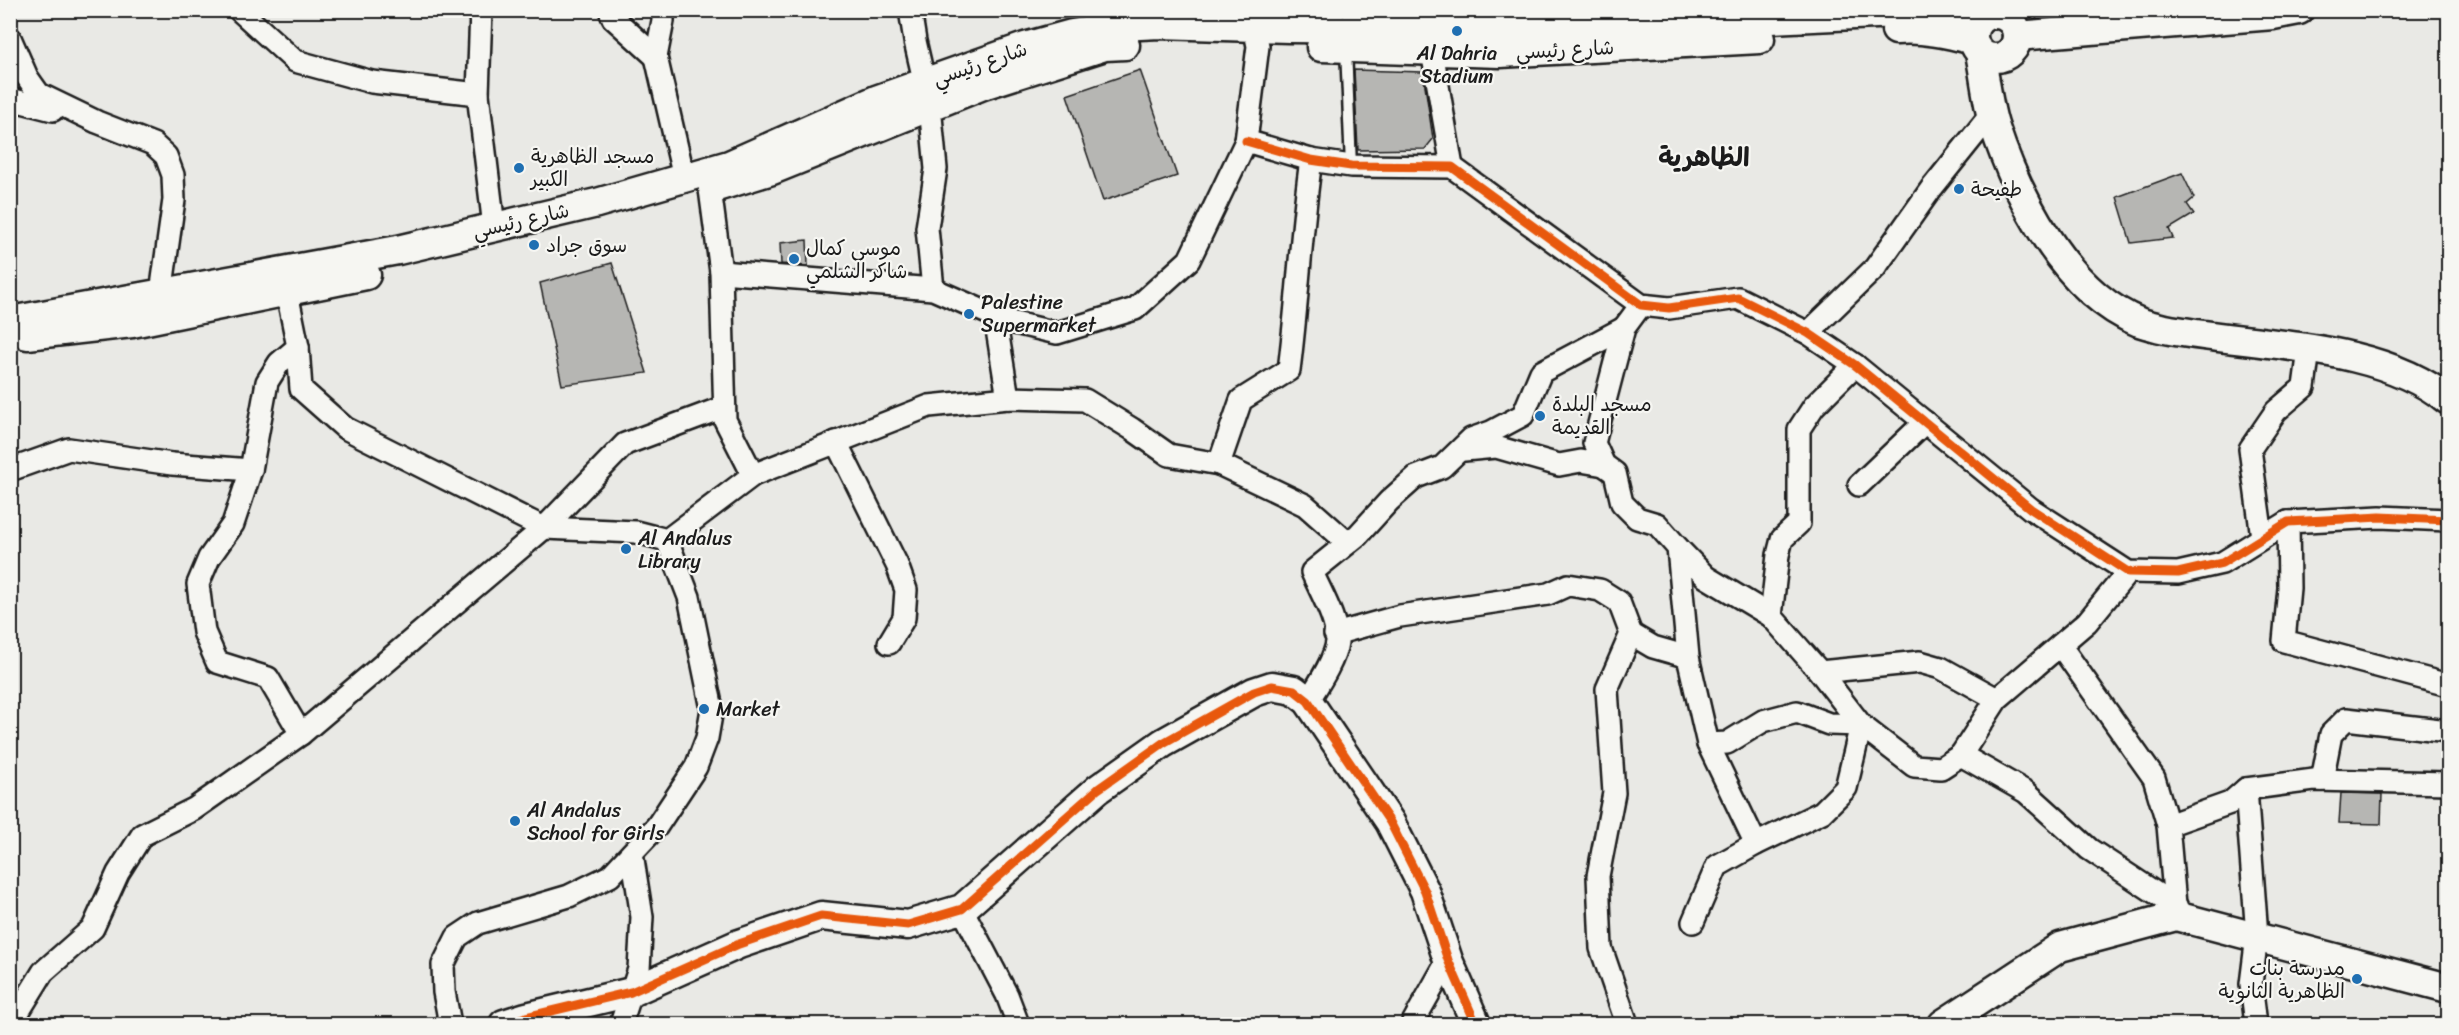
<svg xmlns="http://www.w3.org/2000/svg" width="2459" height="1035" font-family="Sriracha,'Playpen Sans Arabic',sans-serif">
  <rect width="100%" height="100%" fill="#e9e9e5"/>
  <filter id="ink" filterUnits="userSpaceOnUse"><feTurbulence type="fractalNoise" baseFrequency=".0167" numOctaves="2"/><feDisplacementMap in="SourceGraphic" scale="12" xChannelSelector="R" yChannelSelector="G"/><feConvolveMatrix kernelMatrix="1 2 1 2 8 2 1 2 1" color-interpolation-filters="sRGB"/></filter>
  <g filter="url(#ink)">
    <g fill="#b6b6b3" stroke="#1c1c1c" stroke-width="1.5">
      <path d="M1140 70 1177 176 1103 201 1067 95Z"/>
      <path d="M1354 70 1423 72 1433 139 1425 149 1358 150Z"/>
      <path d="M2182 173 2194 198 2187 204 2194 214 2169 229 2173 238 2131 243 2117 197Z"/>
      <path d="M807 240 808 266 781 264 780 243Z"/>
      <path d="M612 263 647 373 562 385 540 283Z"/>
      <path d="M2341 793 2382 794 2381 824 2339 823Z"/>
    </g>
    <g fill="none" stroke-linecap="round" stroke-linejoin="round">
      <defs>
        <path id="lane" d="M1346 49 1351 166"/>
        <g id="street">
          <path d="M239 10 295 61 372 82 478 94 494 227"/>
          <path d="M610 10 613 18 656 57"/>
          <path d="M663 10V21L656 57 684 178"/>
          <path d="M910 10 915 41 930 106 936 169 927 228 933 289"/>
          <path d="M2003 10 2004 16"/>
          <path d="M10 38 27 77 39 94 97 122 153 144 166 156 173 175 174 200 159 308"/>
          <path d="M1432 51 1452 167"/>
          <path d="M478 94 481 10"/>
          <path d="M10 99 53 110"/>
          <path d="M1246 141 1311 160 1351 166 1452 167 1641 305 1669 308 1738 298 1808 333 1855 365 2031 509 2128 572 2178 573 2222 563 2288 522 2380 517 2448 520"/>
          <path d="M1311 160C1301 229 1298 300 1289 370L1241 400 1219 464 1305 505 1348 543"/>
          <path d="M710 189 721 272 725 420 753 475"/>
          <path d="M721 272 933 289 1006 321 1057 333 1135 309 1189 260 1246 141 1258 46 1254 27"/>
          <path d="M284 278 298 347 279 363 267 382 251 470 233 524 209 558 198 584 204 632 217 662 268 678 301 734"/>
          <path d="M1641 305 1624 328 1594 443 1604 465 1615 473 1622 503 1637 518 1657 524 1678 548 1688 657 1708 744 1756 844"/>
          <path d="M995 317 1008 398"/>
          <path d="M1808 333 1875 268 1931 189 1992 113"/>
          <path d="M298 347 301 389 345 428 544 528 636 532 667 540 753 475 929 406 1008 398 1085 400 1132 429 1169 455 1219 464"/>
          <path d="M1855 365 1814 406 1799 429V523L1782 539 1778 555 1771 616 1820 672 1861 725"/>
          <path d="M836 442 897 565 906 590 904 618 889 643"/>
          <path d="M1464 450 1496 447 1559 465 1581 461 1604 465"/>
          <path d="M10 470 69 449 172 464 251 470"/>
          <path d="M1859 485 1925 422"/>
          <path d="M2288 522 2289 588 2284 641 2448 685"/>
          <path d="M2262 537 2250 449 2276 411 2304 387 2309 350"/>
          <path d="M1678 548 1706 577 1771 616"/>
          <path d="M1335 634 1400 616 1548 594 1568 585 1600 590 1619 602 1631 634 1607 689 1614 793 1598 876 1601 948 1627 1024"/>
          <path d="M1631 634 1653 647 1688 657"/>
          <path d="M2060 645 2154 778 2168 825 2176 916"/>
          <path d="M1820 672 1920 662 1941 668 1997 699"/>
          <path d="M1308 701C1318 685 1335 660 1337 642 1338 621 1320 591 1312 572L1358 535 1389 501 1416 477 1442 467 1471 439 1491 432 1523 415 1541 372 1624 328"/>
          <path d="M1708 744 1727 743 1763 721 1797 712 1829 724 1861 725"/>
          <path d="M1961 755 2026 792 2089 849 2177 907"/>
          <path d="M2322 780 2331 734 2346 719 2448 731"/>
          <path d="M2246 789 2257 936 2251 984 2256 1024"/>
          <path d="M2168 825 2230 803 2246 789 2314 780 2448 783"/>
          <path d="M962 909 1007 995 1018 1024"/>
          <path d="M1693 922 1717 866 1756 844 1822 812 1846 788 1861 725 1914 766 1941 768 1961 755 1997 699 2087 622 2128 572"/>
          <path d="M11 1024 43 972 93 928 118 873 142 835 194 809 301 734 544 528 625 444 724 407"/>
          <path d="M450 1024 444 992 443 965 457 937 478 923 569 896 610 876 657 826 696 767 707 738 712 709 689 597 667 540"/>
          <path d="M621 1024 639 969 642 917 632 853"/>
          <path d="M1412 1024 1448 960"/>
        </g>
        <g id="secondary">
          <circle cx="1995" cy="36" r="22"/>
          <path d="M1896 30C1923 28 1947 33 1973 40"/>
          <path d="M2017 36 2273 15 2299 10"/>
          <path d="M1321 47 1500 53 1760 39"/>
          <path d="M1980 53C1985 77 1987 102 1994 125 2017 196 2065 292 2139 322 2147 325 2157 327 2165 329 2252 346 2378 342 2448 400"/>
          <path d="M713 188 772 170 983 85 1105 46 1125 45"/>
          <path d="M10 321 398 250 597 203 729 165 876 100 1025 47 1072 34 1121 26 1159 24 1289 28 1540 30 1940 11 1979 19"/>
          <path d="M27 335 132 323 366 275"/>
          <path d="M504 1024 526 1017 631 992 739 944 821 916 908 925 962 909 1098 789 1163 743 1254 692 1272 686 1294 690 1308 701 1390 822 1425 891 1448 960 1476 1024"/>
          <path d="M1943 1024 2060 947 2176 916 2448 988"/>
        </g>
      </defs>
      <use href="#lane" stroke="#1c1c1c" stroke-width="15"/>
      <use href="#street" stroke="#1c1c1c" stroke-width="26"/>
      <use href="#secondary" stroke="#1c1c1c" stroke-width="33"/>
      <use href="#lane" stroke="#f6f6f2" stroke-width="10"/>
      <use href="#street" stroke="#f6f6f2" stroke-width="21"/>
      <use href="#secondary" stroke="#f6f6f2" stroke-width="28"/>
      <defs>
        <g id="cycleway">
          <path d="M1246 141 1311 160 1351 166 1452 167 1641 305 1669 308 1738 298 1808 333 1855 365 2031 509 2128 572 2178 573 2222 563 2288 522 2380 517 2448 520"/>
          <path d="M504 1024 526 1017 631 992 739 944 821 916 908 925 962 909 1098 789 1163 743 1254 692 1272 686 1294 690 1308 701 1390 822 1425 891 1448 960 1476 1024"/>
        </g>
      </defs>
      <use href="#cycleway" stroke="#f6f6f2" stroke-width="13"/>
      <use href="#cycleway" stroke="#e8590c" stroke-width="9"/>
    </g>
  </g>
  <g fill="#1f6fb2" stroke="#f6f6f2" stroke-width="2">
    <circle cx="1457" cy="31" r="6"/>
    <circle cx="519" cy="168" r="6"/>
    <circle cx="1959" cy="189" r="6"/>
    <circle cx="534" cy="245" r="6"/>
    <circle cx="794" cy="259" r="6"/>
    <circle cx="969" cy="314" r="6"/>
    <circle cx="1540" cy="416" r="6"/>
    <circle cx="626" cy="549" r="6"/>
    <circle cx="704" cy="709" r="6"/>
    <circle cx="515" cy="821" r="6"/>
    <circle cx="2357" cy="979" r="6"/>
  </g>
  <g text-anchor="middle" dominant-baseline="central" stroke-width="4.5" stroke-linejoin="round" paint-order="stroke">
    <g font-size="20" fill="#1c1c1c" stroke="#f6f6f2">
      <text transform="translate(1565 50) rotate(-3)">شارع رئيسي</text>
      <text transform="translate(980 64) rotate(-19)">شارع رئيسي</text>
      <text transform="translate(521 221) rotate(-13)">شارع رئيسي</text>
    </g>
    <g font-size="20" fill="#1c1c1c" stroke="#f6f6f2" text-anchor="start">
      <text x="1457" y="53" text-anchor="middle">Al Dahria<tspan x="1457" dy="23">Stadium</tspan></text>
      <text x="531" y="156">مسجد الظاهرية<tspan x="531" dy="23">الكبير</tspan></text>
      <text x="1971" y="189">طفيحة</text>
      <text x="546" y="245">سوق جراد</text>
      <text x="806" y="248">موسى كمال<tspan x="806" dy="23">شاكر الشلمي</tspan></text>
      <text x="981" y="302">Palestine<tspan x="981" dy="23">Supermarket</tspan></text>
      <text x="1552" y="404">مسجد البلدة<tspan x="1552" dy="23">القديمة</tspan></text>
      <text x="638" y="538">Al Andalus<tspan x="638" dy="23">Library</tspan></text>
      <text x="716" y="709">Market</text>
      <text x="527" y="810">Al Andalus<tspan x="527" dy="23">School for Girls</tspan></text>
      <text x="2345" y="968" text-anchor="end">مدرسة بنات<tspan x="2345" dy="23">الظاهرية الثانوية</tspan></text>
    </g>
    <g font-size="26" font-weight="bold" fill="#1c1c1c" stroke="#f6f6f2">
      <text x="1704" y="157">الظاهرية</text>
    </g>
  </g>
  <rect width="2459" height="1035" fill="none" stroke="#f6f6f2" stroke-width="36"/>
  <rect x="18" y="18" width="2423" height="999" fill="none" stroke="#1c1c1c" stroke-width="2" filter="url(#ink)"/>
</svg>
